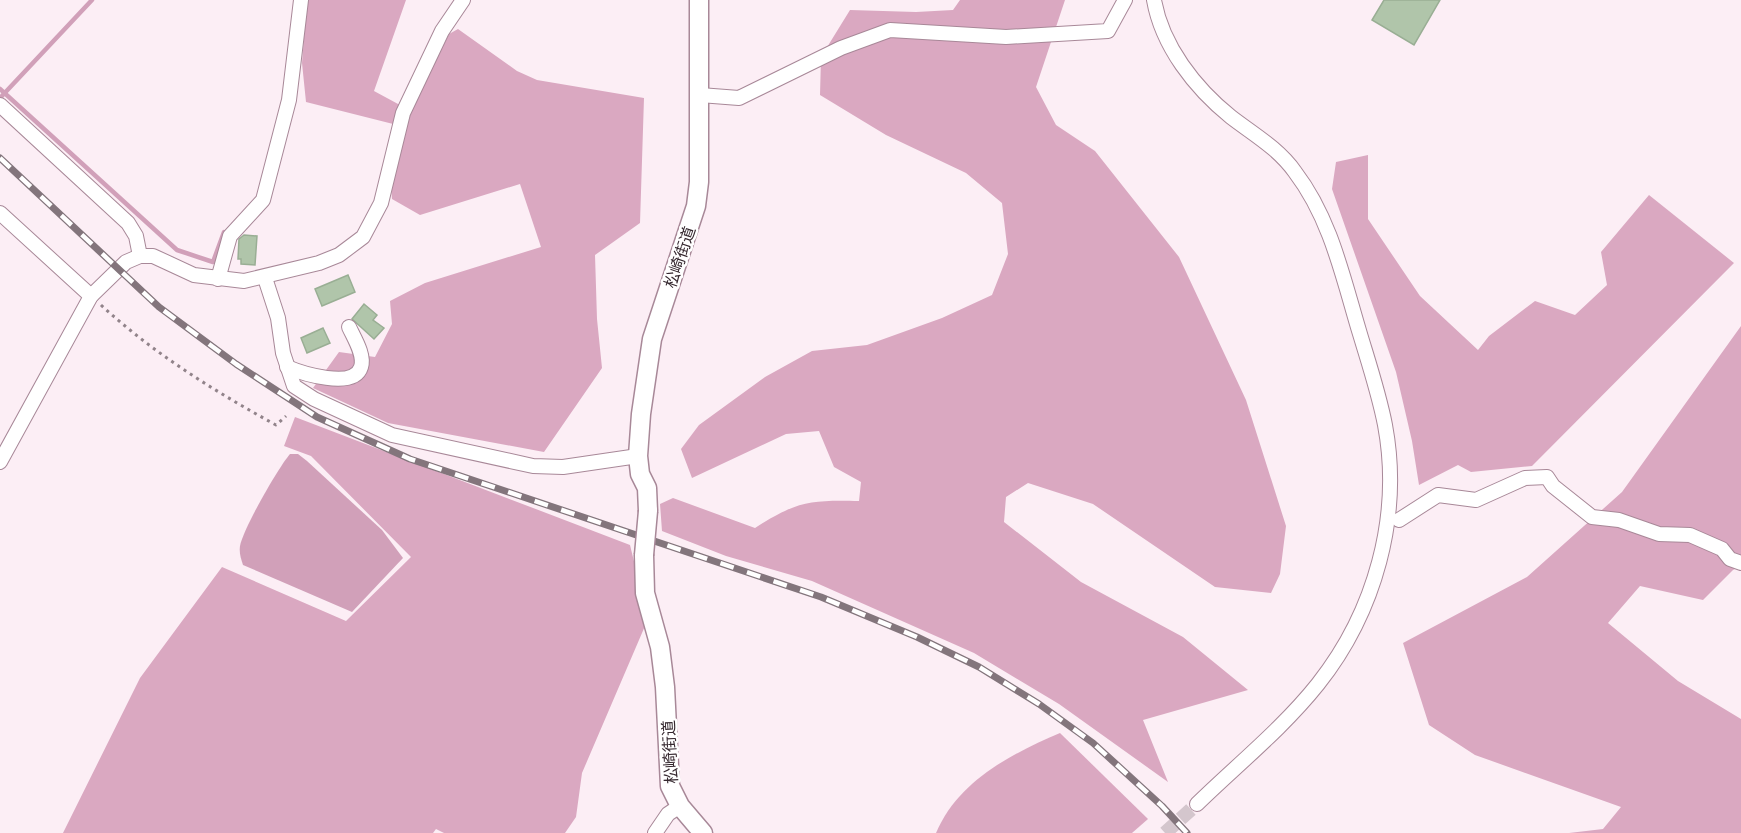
<svg xmlns="http://www.w3.org/2000/svg" width="1741" height="833" font-family="Barlow,'Noto Sans JP',sans-serif">
  <rect width="100%" height="100%" fill="#fceef5"/>
  <g fill="#daa8c1">
    <path d="M307 0H406L374 91 411 111 449 34 458 29 517 71 537 80 644 98 640 223 595 255 597 319 602 368 544 452 388 423 313 388 339 352 375 357 392 324 390 301 425 283 541 247 520 184 420 215 392 199 391 186 405 127 306 102 302 63Z"/>
    <path d="M960 0H1065L1036 87 1056 125 1095 151 1179 257 1246 400 1286 526 1280 574 1271 593 1215 587 1093 504 1028 483 1006 497 1004 522 1081 582 1183 637 1248 690 1143 720 1168 782 1059 704 974 653 812 581 726 556 662 531 660 504 673 498 755 528C797 501 810 500 859 501L861 482 834 467 819 431 786 434 692 478 681 449 699 425 765 377 812 351 867 345 942 318 992 295 1008 254 1002 203 966 173 886 135 820 95 821 57 850 10 916 12 953 10Z"/>
    <path d="M1368 155V219L1420 296 1478 350 1489 336 1535 301 1575 315 1607 285 1601 252 1649 195 1734 263 1532 466 1471 472 1458 465 1419 485 1412 441 1396 372 1332 189 1336 162Z"/>
    <path d="M1741 326V566L1733 570 1703 600 1640 586 1608 623 1678 681 1741 719V833H1516H1569L1603 829 1621 807 1475 755 1429 725 1403 643 1527 577 1622 492Z"/>
    <path d="M295 417 630 545 648 619 582 773 576 817 565 833H444L436 829 433 833H63L140 678 222 567 346 621 411 557 311 456 284 446Z"/>
    <path d="M1060 733 1148 819 1132 833H936C958 781 1011 754 1060 733Z"/>
  </g>
  <path fill="#d1a0b9" d="M290 454H298L307 461 382 530 403 558 352 612 243 565C241 559 239 553 240 546 243 529 278 468 290 454Z"/>
  <g fill="none" stroke-linecap="round" stroke-linejoin="round">
    <g stroke="#d1a0b9" stroke-width="4.5">
      <path d="M0 89 177 250 213 262 224 232"/>
      <path d="M0 98 92 0"/>
    </g>
  </g>
  <g fill="#b0c5aa" stroke="#99ae94" stroke-width="1.5">
    <path d="M1384 0H1440L1414 45 1372 20Z"/>
    <path d="M244 235 257 236 255 265 241 264V259H238L239 239Z"/>
    <path d="M348 275 355 292 322 306 315 289Z"/>
    <path d="M364 304 377 315 373 320 384 328 374 339 352 319Z"/>
    <path d="M323 328 330 343 307 353 301 338Z"/>
  </g>
  <g fill="none" stroke-linecap="round" stroke-linejoin="round">
    <path stroke="#d4c6cd" stroke-width="14" stroke-dasharray="14 7" stroke-linecap="butt" d="M1165 833 1197 804"/>
    <defs>
      <g id="minor">
        <path d="M1154 0C1162 46 1195 88 1231 117 1253 134 1278 148 1295 172 1331 219 1343 278 1360 334 1369 364 1379 394 1385 425 1402 516 1375 612 1318 684 1283 728 1237 765 1197 804"/>
        <path d="M700 95 739 98 841 48 890 30 1006 37 1108 31 1125 0"/>
        <path d="M0 105 128 223 136 236 140 256"/>
        <path d="M0 213 91 296"/>
        <path d="M265 278 278 318 283 353 294 386 314 399 392 435 533 466 563 467 638 456"/>
        <path d="M218 279 230 236 263 200 289 100 301 0"/>
        <path d="M287 367C301 373 354 390 361 367 365 355 354 338 349 327"/>
        <path d="M0 462 91 296 126 262 140 256H153L194 275 244 281 319 263 339 255 363 237 381 203 403 113 442 31 463 0"/>
        <path d="M1399 520 1438 495 1476 500 1525 478 1547 477 1553 486 1592 517 1619 520 1659 534 1690 535 1722 549 1730 559 1741 563"/>
        <path d="M655 833 668 814 680 806"/>
      </g>
      <g id="major">
        <path d="M648 511 647 488 640 474 638 456 641 414 652 339 696 206 699 182V0"/>
        <path d="M644 555 645 593 660 647 665 687 670 786 680 806 703 833"/>
      </g>
    </defs>
    <use href="#minor" stroke="#a88898" stroke-width="16"/>
    <use href="#major" stroke="#a88898" stroke-width="21"/>
    <path stroke="#91838a" stroke-width="3" stroke-dasharray="3 4.5" stroke-linecap="butt" d="M101 305C153 353 214 391 276 425L286 416"/>
    <use href="#minor" stroke="#fff" stroke-width="14"/>
    <use href="#major" stroke="#fff" stroke-width="18"/>
    <defs>
      <path id="rail" d="M0 158 159 307 236 364 317 417 410 459 821 597 917 637 979 667 1039 704 1093 743 1162 806 1187 833"/>
    </defs>
    <use href="#rail" stroke="#83757c" stroke-width="7"/>
    <use href="#rail" stroke="#fff" stroke-width="4.5" stroke-dasharray="14" stroke-linecap="butt"/>
    <defs>
      <path id="major-bridge" d="M644 555 648 511"/>
    </defs>
    <use href="#major-bridge" stroke="#a88898" stroke-width="21" stroke-linecap="butt"/>
    <use href="#major-bridge" stroke="#fff" stroke-width="18"/>
  </g>
  <g text-anchor="middle" dominant-baseline="central" stroke-width="5" stroke-linejoin="round" paint-order="stroke">
    <g font-size="16" fill="#35282f" stroke="#fff">
      <text transform="translate(679 257) rotate(-71)">松崎街道</text>
      <text transform="translate(669 752) rotate(-93)">松崎街道</text>
    </g>
  </g>
</svg>
